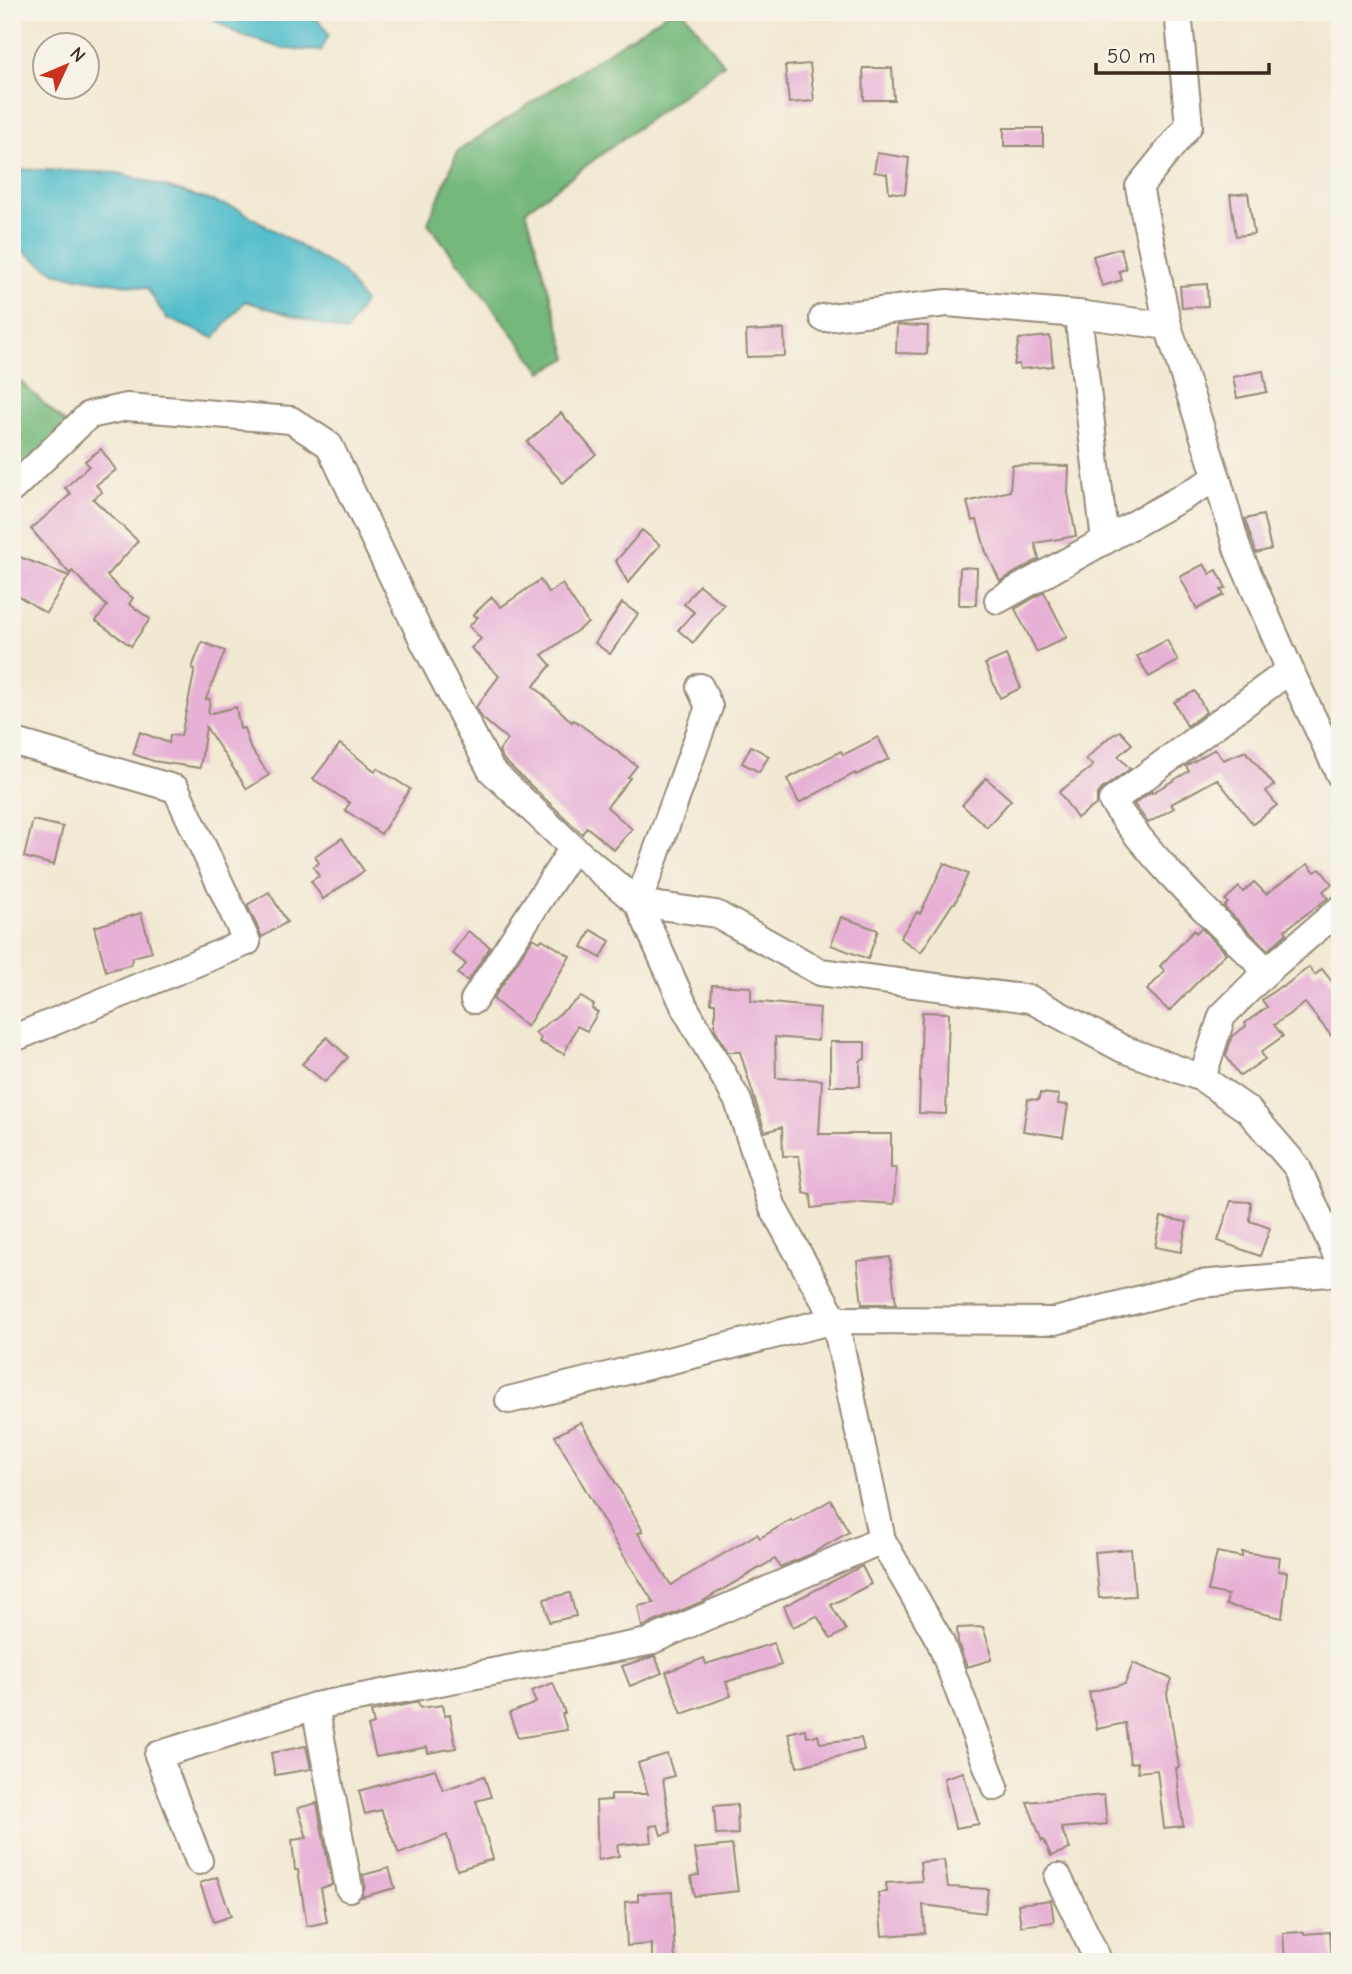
<svg xmlns="http://www.w3.org/2000/svg" width="1352" height="1974" font-family="'Comic Neue',sans-serif">
  <rect width="100%" height="100%" fill="#f7f3e8"/>
  <filter id="ink" filterUnits="userSpaceOnUse"><feTurbulence type="fractalNoise" baseFrequency=".0143" numOctaves="2"/><feDisplacementMap in="SourceGraphic" scale="14" xChannelSelector="R" yChannelSelector="G"/><feConvolveMatrix kernelMatrix="1 2 1 2 8 2 1 2 1" color-interpolation-filters="sRGB"/></filter>
  <filter id="wash" filterUnits="userSpaceOnUse"><feTurbulence type="fractalNoise" baseFrequency=".00686" numOctaves="4" result="noise"/><feDisplacementMap in="SourceGraphic" scale="28" xChannelSelector="R" yChannelSelector="G"/><feGaussianBlur stdDeviation="1.57" result="paint"/><feColorMatrix in="noise" values="0 0 0 0 0 0 0 0 0 0 0 0 0 0 0 0 0 1.4 0 .05"/><feComposite in="paint" operator="in"/></filter>
  <g filter="url(#wash)">
    <rect width="100%" height="100%" fill="#f2e9d3"/>
    <g fill="#74b87c" stroke="#58714d" stroke-width="2">
      <path d="M669 12H684L724 64 526 210 568 358 542 372 428 223 458 151Z"/>
      <path d="M12 374 77 434 12 498Z"/>
    </g>
    <g fill="#51bdcb" stroke="#467474" stroke-width="2">
      <path d="M217 12H293L316 18 329 34 321 51 284 49 238 34 213 19Z"/>
      <path d="M12 169 119 173 238 209 343 272 364 302 346 332 245 301 214 338 166 318 147 288 58 274 12 244Z"/>
    </g>
    <g id="blocks">
      <g fill="#e7b0d5">
        <path d="M810 64 814 101 789 103 785 66Z"/>
        <path d="M863 68H892L894 100H864Z"/>
        <rect x="1004" y="128" width="39" height="18"/>
        <path d="M877 153 909 158 905 194 889 192 887 174 874 172Z"/>
        <path d="M1248 193 1254 234 1236 236 1230 195Z"/>
        <path d="M1121 248 1126 269 1119 271 1122 280 1102 286 1093 256Z"/>
        <path d="M1207 284 1208 306 1182 308 1180 286Z"/>
        <path d="M897 325 928 326 927 354 896 353Z"/>
        <path d="M784 329 785 356 747 357 746 331Z"/>
        <path d="M1050 336 1053 366 1020 369 1019 364 1014 365 1019 339Z"/>
        <path d="M1263 371 1267 392 1237 398 1233 377Z"/>
        <path d="M561 413 596 454 563 483 527 442Z"/>
        <path d="M101 449 116 470 96 485 102 492 93 499 138 541 107 576 120 589 133 598 129 604 150 619 131 646 96 621 107 606 72 571 70 574 31 529 71 494 65 488 89 466 85 461Z"/>
        <path d="M1012 465 1069 466 1068 493 1076 536 1035 543 1039 559 1000 581 986 552 977 520 972 521 967 502 1010 491Z"/>
        <path d="M1263 515 1271 549 1256 553 1245 519Z"/>
        <path d="M642 530 660 545 628 583 616 561Z"/>
        <path d="M12 554 69 576 46 613 12 592Z"/>
        <path d="M1204 564 1210 574 1217 570 1226 588 1221 590 1224 595 1197 609 1180 577Z"/>
        <path d="M960 567 977 568 976 605H959Z"/>
        <path d="M540 580 549 593 562 584 588 623 542 655 551 665 534 686 572 722 574 720 637 766 628 777 630 778 607 807 632 829 614 850 587 827 582 834 504 760 499 751 507 739 482 718 476 707 499 676 471 648 481 639 469 626 478 617 473 615 492 597 501 607Z"/>
        <path d="M699 585 724 605 693 643 678 630 694 612 684 604Z"/>
        <path d="M1044 592 1067 637 1037 652 1015 609Z"/>
        <path d="M622 603 638 614 610 654 595 643Z"/>
        <path d="M1167 640 1178 661 1149 677 1137 656Z"/>
        <path d="M202 642 225 651 206 699H210L208 714 236 707 240 729 244 728 250 747 269 775 247 789 206 727 200 768 153 761 133 754 140 732 169 743 170 735 181 736 195 669 192 668Z"/>
        <path d="M1006 655 1021 688 1000 698 985 664Z"/>
        <path d="M1195 691 1206 712 1187 726 1174 702Z"/>
        <path d="M1120 731 1132 744 1118 756 1130 769 1102 789 1097 795V804L1077 818 1059 792 1093 766 1086 759 1108 738Z"/>
        <path d="M878 737 889 759 856 775 855 773 799 803 787 779 841 751 843 755Z"/>
        <path d="M340 744 375 771 377 768 410 789 381 834 345 810 350 803 313 779Z"/>
        <path d="M751 746 769 756 759 772 742 763Z"/>
        <path d="M1215 749 1223 760 1246 751 1248 756 1249 755 1274 785 1266 791 1277 805 1253 824 1217 779 1171 804 1174 808 1148 823 1134 804 1152 791V793L1189 771 1186 766Z"/>
        <path d="M986 778 1011 800 987 827 962 805Z"/>
        <path d="M33 820 63 827 54 865 24 857Z"/>
        <path d="M342 838 364 871 323 899 311 881 319 876 313 867 319 863 315 856Z"/>
        <path d="M944 863 968 874 955 903H953L921 952 900 938 917 912 920 914Z"/>
        <path d="M1308 864 1315 872 1320 869 1332 884 1323 891 1328 898 1285 930 1287 933 1268 950 1224 907 1228 903 1225 900 1239 887 1243 892 1254 882 1266 894Z"/>
        <path d="M269 892 287 922 262 937 247 905Z"/>
        <path d="M141 913 152 952 133 957 130 965 106 971 94 927Z"/>
        <path d="M841 917 878 930 868 959 831 945Z"/>
        <path d="M1201 928 1226 953 1169 1011 1147 990 1165 971 1160 966 1194 930 1196 933Z"/>
        <path d="M591 930 610 941 601 958 582 947Z"/>
        <path d="M468 931 490 947 468 981 458 974 466 964 452 953Z"/>
        <path d="M533 938 540 942 542 939 570 956 527 1027 493 999Z"/>
        <path d="M1309 967 1315 975 1322 969 1340 992V1047L1305 1003 1274 1025 1283 1036 1261 1052 1265 1059 1240 1076 1226 1056 1232 1036 1246 1026 1245 1023 1267 1007 1262 1000 1281 986 1283 987Z"/>
        <path d="M712 985 751 987V1001L820 1008 818 1041 775 1037 776 1078 822 1080 819 1134H891V1168H896L894 1204 863 1202 812 1208 811 1195 804 1193 799 1156H783L782 1127 765 1132 740 1052H728L715 1029V1003H711Z"/>
        <path d="M581 997 594 1005 592 1009 598 1012 587 1031 577 1026 564 1054 539 1042 541 1038 535 1033Z"/>
        <path d="M922 1012 949 1013 946 1114 919 1113Z"/>
        <path d="M327 1037 348 1057 325 1082 302 1064Z"/>
        <path d="M830 1042H865V1059L860 1061V1086H830Z"/>
        <path d="M1040 1093 1059 1095 1058 1104 1068 1105 1063 1137 1023 1131 1028 1099 1039 1100Z"/>
        <path d="M1231 1201 1251 1202 1250 1221 1270 1228 1260 1256 1218 1241Z"/>
        <path d="M1161 1217 1187 1222 1181 1252 1155 1247Z"/>
        <path d="M890 1257 896 1304H862L857 1261Z"/>
        <path d="M581 1422 643 1531 638 1533 671 1585 757 1534 760 1538 791 1520 792 1522 831 1500 849 1532 809 1555 780 1567 775 1559 701 1602 642 1627 638 1606 654 1603 617 1545 555 1436Z"/>
        <path d="M1131 1549 1135 1596 1099 1598 1095 1552Z"/>
        <path d="M1217 1552 1242 1557V1552L1280 1557 1278 1571 1287 1572 1282 1618 1226 1605 1228 1595 1208 1591Z"/>
        <path d="M862 1566 871 1584 831 1605 846 1630 831 1639 817 1616 793 1627 784 1606Z"/>
        <path d="M570 1593 576 1616 549 1622 544 1599Z"/>
        <path d="M983 1627 991 1652V1660L967 1667 958 1643 957 1628Z"/>
        <path d="M774 1643 781 1665 726 1682 731 1696 682 1714 666 1672 704 1658 706 1664Z"/>
        <path d="M655 1656 662 1673 630 1686 622 1666Z"/>
        <path d="M1133 1663 1172 1679 1167 1693 1179 1767 1176 1768 1183 1826 1164 1828 1157 1770 1138 1772 1137 1762 1130 1763 1125 1723 1097 1729 1089 1692 1125 1684Z"/>
        <path d="M553 1683 565 1713 562 1714 567 1730 518 1738 509 1713 536 1703 531 1691Z"/>
        <path d="M418 1702 420 1708 443 1705 445 1716 450 1715 456 1748 428 1753 427 1747 376 1757 368 1726 374 1724 371 1712Z"/>
        <path d="M805 1729 807 1737 818 1735 820 1743 861 1738 864 1750 797 1767 788 1733Z"/>
        <path d="M306 1746 311 1769 275 1775 271 1753Z"/>
        <path d="M667 1754 674 1776 663 1779 671 1832 661 1835 658 1825 650 1826 652 1842 617 1845 619 1856 598 1860 596 1801 611 1800V1794H648L638 1763Z"/>
        <path d="M435 1769 443 1790 484 1776 491 1797 476 1801 493 1859 457 1870 447 1835 399 1854 381 1810 365 1814 359 1791Z"/>
        <path d="M963 1772 979 1824 955 1828 944 1778Z"/>
        <path d="M1104 1795 1107 1824 1061 1828 1070 1849 1051 1856 1044 1840 1042 1841 1027 1802Z"/>
        <path d="M317 1803 332 1885 321 1888 327 1922 307 1926 298 1870H295L292 1840 307 1838 298 1808Z"/>
        <path d="M737 1804 738 1834 716 1835 714 1806Z"/>
        <path d="M732 1845 738 1891 694 1896 691 1876 699 1875 695 1849Z"/>
        <path d="M944 1860 948 1887 988 1889 985 1913 923 1905 925 1933 882 1936 878 1893 887 1892 886 1883 922 1881 920 1862Z"/>
        <path d="M389 1868 395 1888 361 1897 365 1886 363 1875Z"/>
        <path d="M217 1877 231 1916 214 1922 200 1883Z"/>
        <path d="M672 1892 675 1962H652V1944L627 1946 625 1902 638 1901V1894Z"/>
        <path d="M1051 1900 1054 1922 1021 1926 1018 1904Z"/>
        <path d="M1304 1932V1934L1330 1932 1332 1962H1285L1283 1933Z"/>
      </g>
    </g>
  </g>
  <g filter="url(#ink)">
    <use href="#blocks" fill-opacity="0" stroke="#968a78" stroke-width="2"/>
    <g fill="none" stroke-linecap="round" stroke-linejoin="round">
      <defs>
        <g id="minor">
          <path d="M1178 12 1189 125 1139 187 1168 326 1217 478 1238 551 1290 670 1340 775"/>
          <path d="M1078 314 1105 541"/>
          <path d="M823 318 947 303 1078 314 1168 326"/>
          <path d="M12 489 89 415 127 407 291 420 329 445 425 644 491 770 573 848 638 903 685 1008 738 1101 773 1208 835 1320 882 1540 940 1641 995 1787"/>
          <path d="M998 600 1217 478"/>
          <path d="M700 687 709 707 638 903 716 914 820 972 1030 999 1123 1049 1202 1078 1248 1110 1297 1167 1340 1263"/>
          <path d="M12 741 176 789 247 942 12 1039"/>
          <path d="M1267 971C1213 917 1155 865 1112 801L1290 670"/>
          <path d="M474 1000 573 848"/>
          <path d="M1202 1078 1222 1016 1267 971 1340 909"/>
          <path d="M509 1400 835 1320 1055 1321 1199 1284 1340 1272"/>
          <path d="M315 1706 349 1888"/>
          <path d="M199 1861 158 1755 315 1706 648 1642 882 1540"/>
          <path d="M1058 1877 1099 1962"/>
        </g>
      </defs>
      <use href="#minor" stroke="#968a78" stroke-width="30"/>
      <use href="#minor" stroke="#fff" stroke-width="26"/>
    </g>
  </g>
  <rect width="1352" height="1974" fill="none" stroke="#f7f3e8" stroke-width="42"/>
  <g transform="translate(66 66) rotate(46)"><circle r="33" fill="#f7f3e8" stroke="#aca397" stroke-width="2"/>
  <path d="M0-5L12 26L0 18L-12 26Z" fill="#c8321e"/>
  <text y="-10" font-size="19" font-weight="bold" text-anchor="middle" fill="#3b2a1e">N</text>
  </g>
  <path d="M1096 63v10h173v-10" fill="none" stroke="#3b2a1e" stroke-width="3.5"/>
  <text x="1107" y="63" font-size="21" fill="#3b2a1e" stroke="#f7f3e8" stroke-width="5" paint-order="stroke">50 m</text>
</svg>
